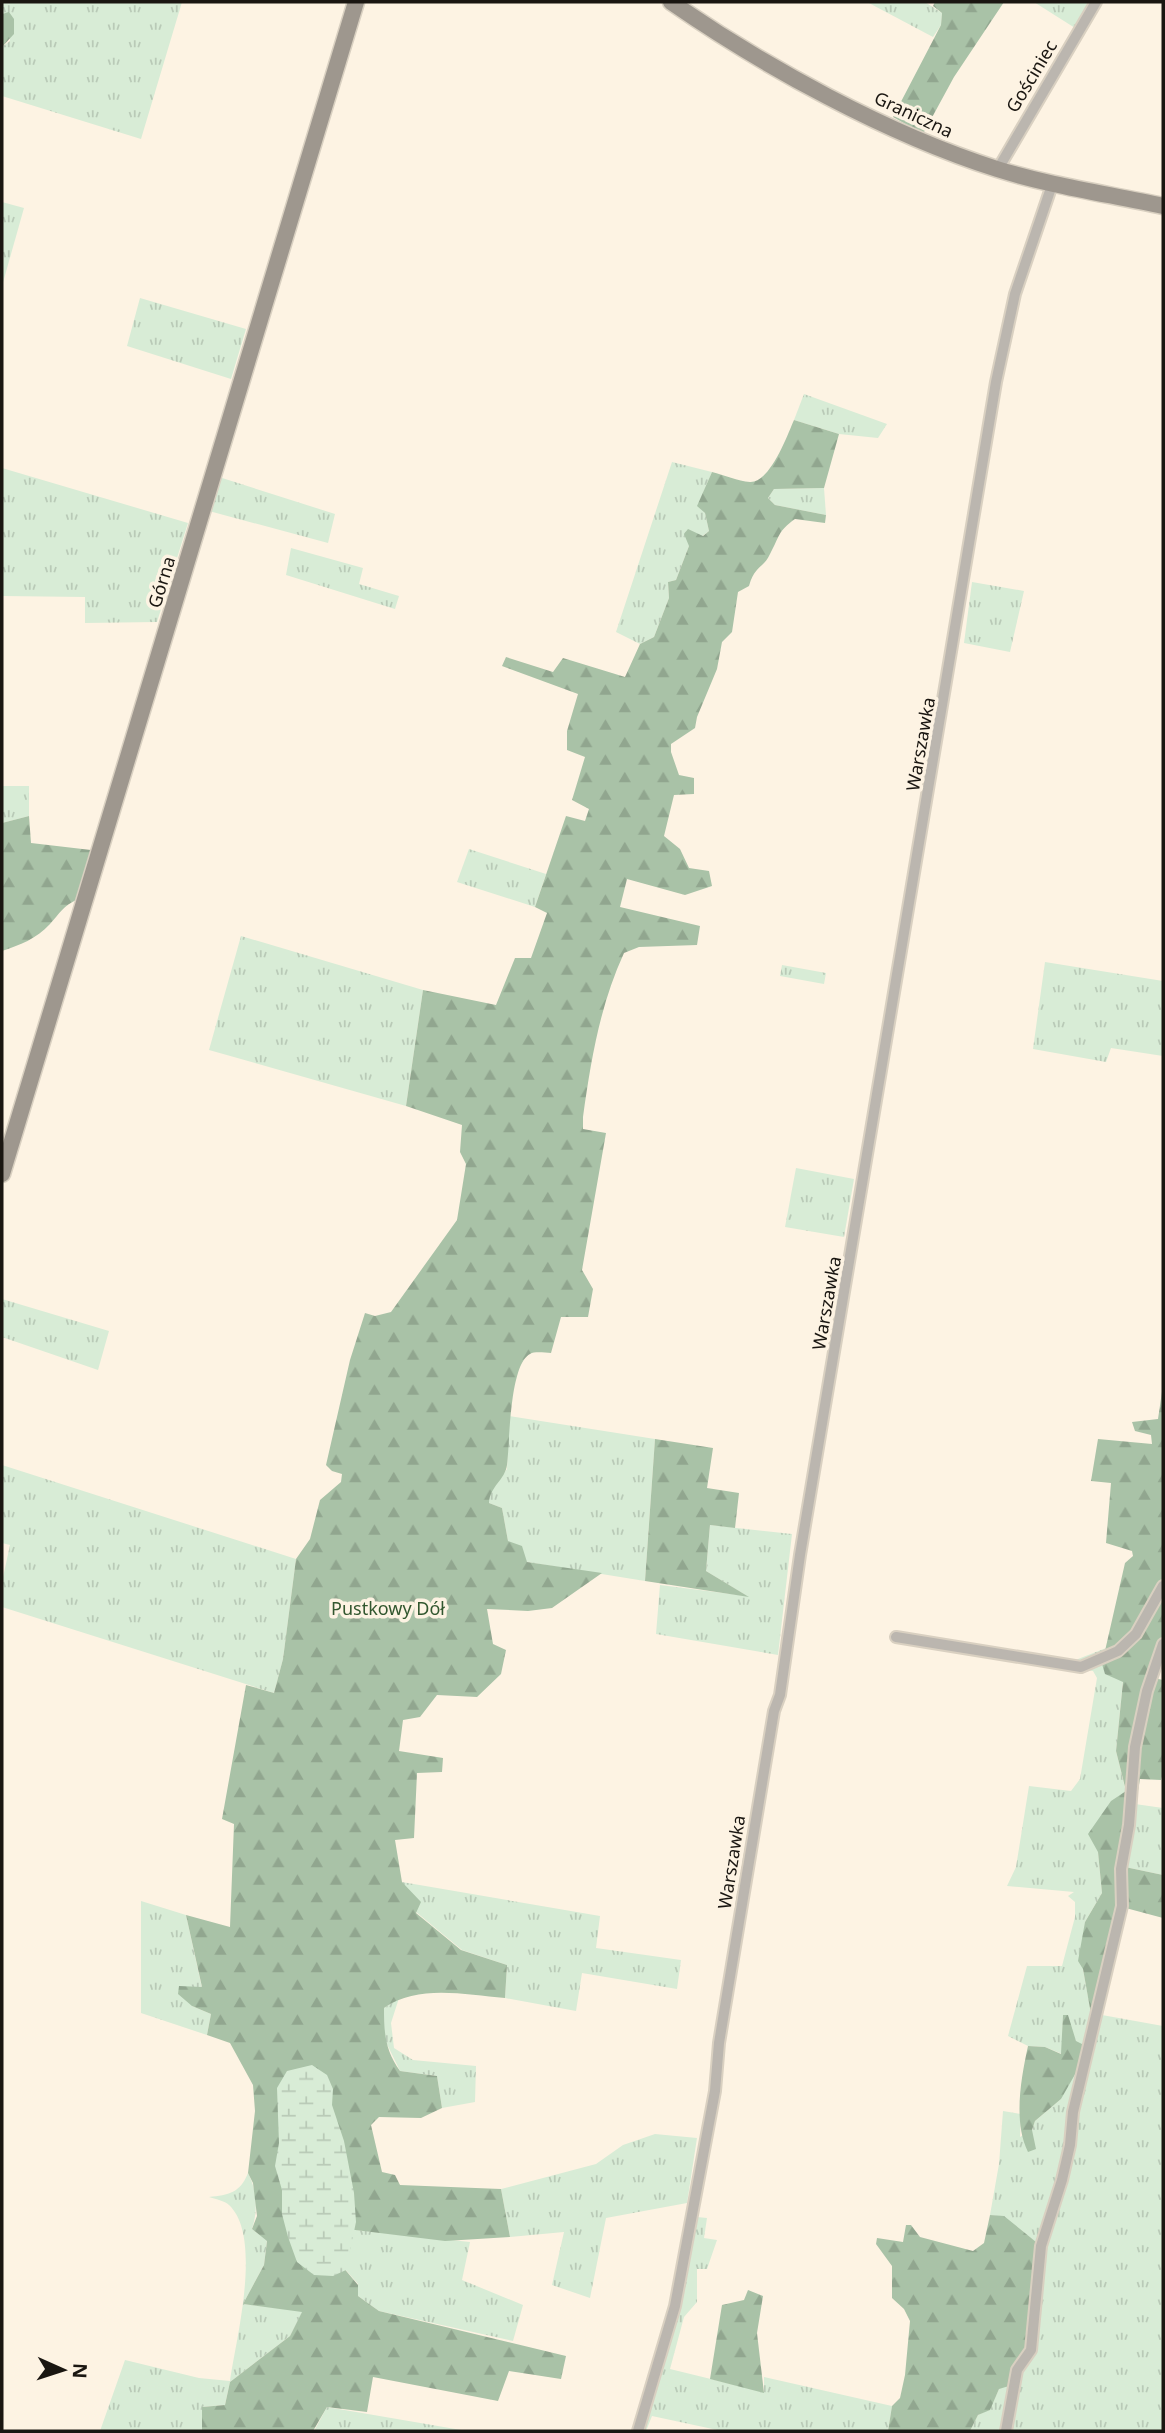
<svg xmlns="http://www.w3.org/2000/svg" width="1165" height="2433" font-family="'Noto Sans',sans-serif">
  <defs>
    <pattern id="grass-tufts" width="24" height="20" patternUnits="userSpaceOnUse" patternTransform="scale(1.75)"><rect width="24" height="20" fill="#d8ecd6"/><path d="M3 7l-1-3M5 7V3M7 7l1-3M15 17l-1-3M17 17v-4M19 17l1-3" fill="none" stroke="#b9cab7"/></pattern>
    <pattern id="forest-firs" width="22" height="20" patternUnits="userSpaceOnUse" patternTransform="scale(1.75)"><rect width="22" height="20" fill="#a9c2a7"/><path d="M5 1l3.5 6h-7zM16 11l3.5 6h-7z" fill="#91a68f"/></pattern>
    <pattern id="wetland-marsh" width="20" height="14" patternUnits="userSpaceOnUse" patternTransform="scale(1.75)"><rect width="20" height="14" fill="#d8ecd6"/><path d="M1 5h8M5 5V1M11 12h8M15 12V8" fill="none" stroke="#b9cab7"/></pattern>
  </defs>
  <rect width="100%" height="100%" fill="#fdf3e3"/>
  <g fill="url(#grass-tufts)">
    <path d="M2 2H182L141 139 2 96V47L10 41 9 13 2 14Z"/>
    <path d="M867 2H925L942 13 941 25 933 37Z"/>
    <path d="M1034 2H1088L1075 28Z"/>
    <path d="M2 202 24 208 2 286Z"/>
    <path d="M140 298 246 329 231 379 127 346Z"/>
    <path d="M804 394 887 424 878 438 839 434 794 420Z"/>
    <path d="M672 462 712 472 698 505 705 513 709 531 689 546 676 580 668 582 669 598 654 637 640 644 616 632Z"/>
    <path d="M2 468 188 523 157 622 85 623V597L2 596Z"/>
    <path d="M219 477 335 514 328 543 209 511Z"/>
    <path d="M824 488 826 515 775 505 768 498 774 489Z"/>
    <path d="M291 548 363 568 359 584 399 596 395 609 286 575Z"/>
    <path d="M972 582 1024 591 1010 652 964 643Z"/>
    <path d="M2 786H29V816L2 823Z"/>
    <path d="M469 849 546 874 535 907 457 882Z"/>
    <path d="M241 936 423 990 406 1106 209 1050Z"/>
    <path d="M1045 962 1163 981V1056L1111 1048 1106 1062 1033 1049Z"/>
    <path d="M782 965 826 973 824 984 780 976Z"/>
    <path d="M796 1168 854 1179 844 1237 785 1227Z"/>
    <path d="M2 1299 109 1331 98 1370 2 1337Z"/>
    <path d="M509 1416 655 1439 645 1581 527 1562 508 1541 502 1508 489 1503V1491L507 1469Z"/>
    <path d="M2 1465 296 1559 283 1659 274 1693 2 1607V1582L10 1545 2 1543Z"/>
    <path d="M710 1525 792 1534 778 1655 656 1634 660 1585 747 1596 706 1571Z"/>
    <path d="M1106 1648 1102 1664 1123 1681 1116 1751 1126 1792 1111 1802 1098 1852 1102 1893 1085 1922 1083 1969 1094 2030 1102 2015 1163 2026V2431H970L978 2415 990 2409 999 2389 1041 2246 1004 2217 990 2215 999 2164 1003 2111 1021 2114 1020 2137 1032 2130 1035 2121 1061 2099 1076 2041 1063 2015 1062 2054 1045 2047 1028 2046 1008 2036 1027 1966H1062L1075 1917V1902L1068 1896 1074 1892 1007 1886 1016 1867 1029 1786 1071 1791 1080 1779 1097 1678 1093 1671 1021 1660 1073 1661Z"/>
    <path d="M1135 1804 1163 1808V1875L1125 1867Z"/>
    <path d="M402 1882 600 1916 596 1948 681 1960 677 1989 582 1973 576 2011 505 1998 507 1965 462 1950 416 1912Z"/>
    <path d="M141 1901 186 1915 202 1988 192 2006 211 2014 207 2035 141 2013Z"/>
    <path d="M399 1998 391 2023 394 2048 413 2060 476 2066 475 2102 442 2108 437 2076 400 2071 384 2038V2008Z"/>
    <path d="M655 2134 697 2138 687 2203 606 2218 590 2298 552 2285 564 2232 510 2237 501 2189 596 2164 623 2145Z"/>
    <path d="M248 2173C257 2190 258 2211 252 2229L267 2240 264 2265 243 2304 303 2311 290 2336 230 2382 225 2405 202 2407V2431H100L125 2360 199 2378 230 2381C236 2339 263 2237 229 2205 225 2201 215 2199 209 2197 229 2195 240 2193 248 2173Z"/>
    <path d="M697 2217 707 2218 704 2238 717 2240 707 2269H697V2302L684 2317 670 2369 764 2392V2377L892 2406 888 2431H722L652 2416 646 2431H641L663 2365Z"/>
    <path d="M347 2229 470 2242 462 2280 523 2305 513 2341 379 2311 358 2296V2284L337 2260Z"/>
    <path d="M327 2407 467 2431H314Z"/>
  </g>
  <g fill="url(#forest-firs)">
    <path d="M935 2H1004L954 77 923 134 893 117 941 25 942 13 933 6Z"/>
    <path d="M9 12 14 19V34L2 47V14Z"/>
    <path d="M794 420 839 434 824 488 774 489 768 498 775 505 826 515 825 523 795 519C777 532 780 536 770 554 763 569 755 565 749 586L738 592 732 632 722 642 717 669 697 717 695 728 671 744V752L679 775 694 778V794L674 795 664 836 680 849 689 868 709 871 712 886 685 895 627 879 620 907 700 926 697 945 639 947 624 953C600 1005 591 1060 583 1117V1129L606 1133 582 1270 593 1289 588 1317H561L551 1353C545 1353 535 1351 530 1354 509 1365 510 1444 507 1465 505 1480 490 1486 489 1503L502 1508 508 1541 522 1546 527 1562 602 1573 552 1608 528 1611 487 1609 493 1644 506 1650 501 1674 477 1697 437 1695 420 1717 403 1720 399 1751 443 1758 442 1772 417 1773 414 1838 395 1840 402 1882 421 1902 416 1913 461 1950 507 1965 505 1998C464 1995 419 1984 384 2008 384 2033 385 2050 400 2071L437 2076 442 2108 421 2118 379 2117 371 2125 382 2172 395 2175 400 2185 501 2189 510 2237 445 2241 347 2229 337 2260 358 2285V2296L379 2311 566 2356 561 2379 509 2371 498 2401 373 2377 367 2412 327 2407 313 2431H202V2407L225 2405 230 2382 290 2336 302 2312 243 2304 264 2265 267 2241 252 2229 257 2216 253 2183 248 2173 255 2111 253 2085 230 2043 207 2035 211 2014 192 2006 178 1994 179 1986 202 1987 186 1915 230 1927 234 1824 222 1819 246 1685 274 1693 283 1659 296 1559 310 1539 320 1500 341 1482 342 1474 332 1471 326 1465 350 1360 365 1313 375 1316 391 1312 457 1220 466 1164 460 1152 462 1125 406 1106 423 990 496 1005 515 958H531L547 913 535 907 566 816 585 821 589 809 572 800 585 757 567 750V731L578 694 502 666 506 657 553 672 563 658 625 677 640 644 654 637 669 598 668 582 676 580 689 546 684 534 688 529 703 536 709 531 705 513 697 506 712 472C724 475 738 481 750 482 770 483 787 436 794 420Z"/>
    <path d="M29 816 31 843 91 850 78 899C63 906 60 913 50 924 36 939 20 945 2 951V823Z"/>
    <path d="M1163 1385V1645L1154 1678 1163 1680V1773L1161 1780 1140 1779 1125 1867 1163 1875V1918L1122 1907 1102 2015 1094 2031 1083 1969 1078 1961 1085 1922 1102 1893 1098 1852 1088 1834 1111 1801 1126 1791 1116 1751 1123 1682 1105 1674 1102 1664 1125 1563 1133 1556 1132 1551 1106 1543 1111 1483 1091 1481 1098 1439 1152 1444 1151 1435 1135 1431 1132 1422 1158 1419Z"/>
    <path d="M655 1439 713 1448 707 1488 739 1493 735 1528 710 1525 706 1571 749 1597 645 1581Z"/>
    <path d="M1063 2015H1068L1076 2041 1090 2048 1061 2099 1035 2121 1032 2130 1036 2149 1028 2152C1013 2122 1021 2078 1028 2046L1045 2047 1061 2054Z"/>
    <path d="M990 2215 1004 2216 1041 2246 1031 2350 1009 2386 999 2389 990 2410 978 2415 970 2431H888L892 2406 900 2398 905 2375 910 2321 904 2309 892 2298V2266L876 2244 877 2238 903 2242 906 2225H911L920 2237 973 2251 984 2243Z"/>
    <path d="M748 2290 763 2296 757 2333 764 2393 710 2379 722 2305 744 2300Z"/>
  </g>
  <path fill="url(#wetland-marsh)" d="M312 2065 327 2075 333 2089 332 2105 344 2141 354 2193 356 2222 346 2270 333 2276 314 2275 297 2262 288 2237 282 2214V2190L275 2166 279 2143 277 2088 287 2071Z"/>
  <g fill="none" stroke-linecap="round" stroke-linejoin="round">
    <defs>
      <g id="street">
        <path d="M998 169 1096 2"/>
        <path d="M896 1637 1081 1667 1118 1651 1136 1634 1163 1586"/>
        <path d="M638 2431 675 2306 715 2091 719 2043 774 1711 780 1695 800 1555 996 382 1015 294 1053 182"/>
        <path d="M1006 2431 1017 2370 1031 2350 1041 2246 1062 2180 1070 2145 1073 2112 1122 1906 1121 1869 1129 1825 1135 1747 1147 1691 1163 1644"/>
      </g>
      <g id="secondary">
        <path d="M671 2C765 67 887 134 997 169 1051 186 1108 194 1163 206"/>
        <path d="M2 1174 356 2"/>
      </g>
    </defs>
    <use href="#street" stroke="#d9d0c1" stroke-width="14"/>
    <use href="#secondary" stroke="#d9d0c1" stroke-width="19"/>
    <use href="#street" stroke="#bbb6af" stroke-width="10"/>
    <use href="#secondary" stroke="#9e978e" stroke-width="16"/>
  </g>
  <g text-anchor="middle" dominant-baseline="central" stroke-width="7" stroke-linejoin="round" paint-order="stroke">
    <g font-size="18" fill="#1a1611" stroke="#fdf3e3">
      <text transform="translate(1031 76) rotate(-59)">Gościniec</text>
      <text transform="translate(914 114) rotate(25)">Graniczna</text>
      <text transform="translate(161 582) rotate(-73)">Górna</text>
      <text transform="translate(920 744) rotate(-80)">Warszawka</text>
      <text transform="translate(826 1303) rotate(-80)">Warszawka</text>
      <text transform="translate(731 1862) rotate(-81)">Warszawka</text>
    </g>
    <g font-size="18" fill="#32572f" stroke="#fdf3e3">
      <text x="388" y="1608">Pustkowy Dół</text>
    </g>
  </g>
  <rect width="1165" height="2433" fill="none" stroke="#1a1611" stroke-width="7"/>
  <g transform="translate(63 2370) rotate(93)" stroke="#fdf3e3" stroke-width="5" paint-order="stroke">
  <path d="M0-5L12 26L0 18L-12 26Z" fill="#1a1611"/>
  <text y="-10" font-size="19" font-weight="bold" text-anchor="middle" fill="#1a1611">N</text>
  </g>
</svg>
